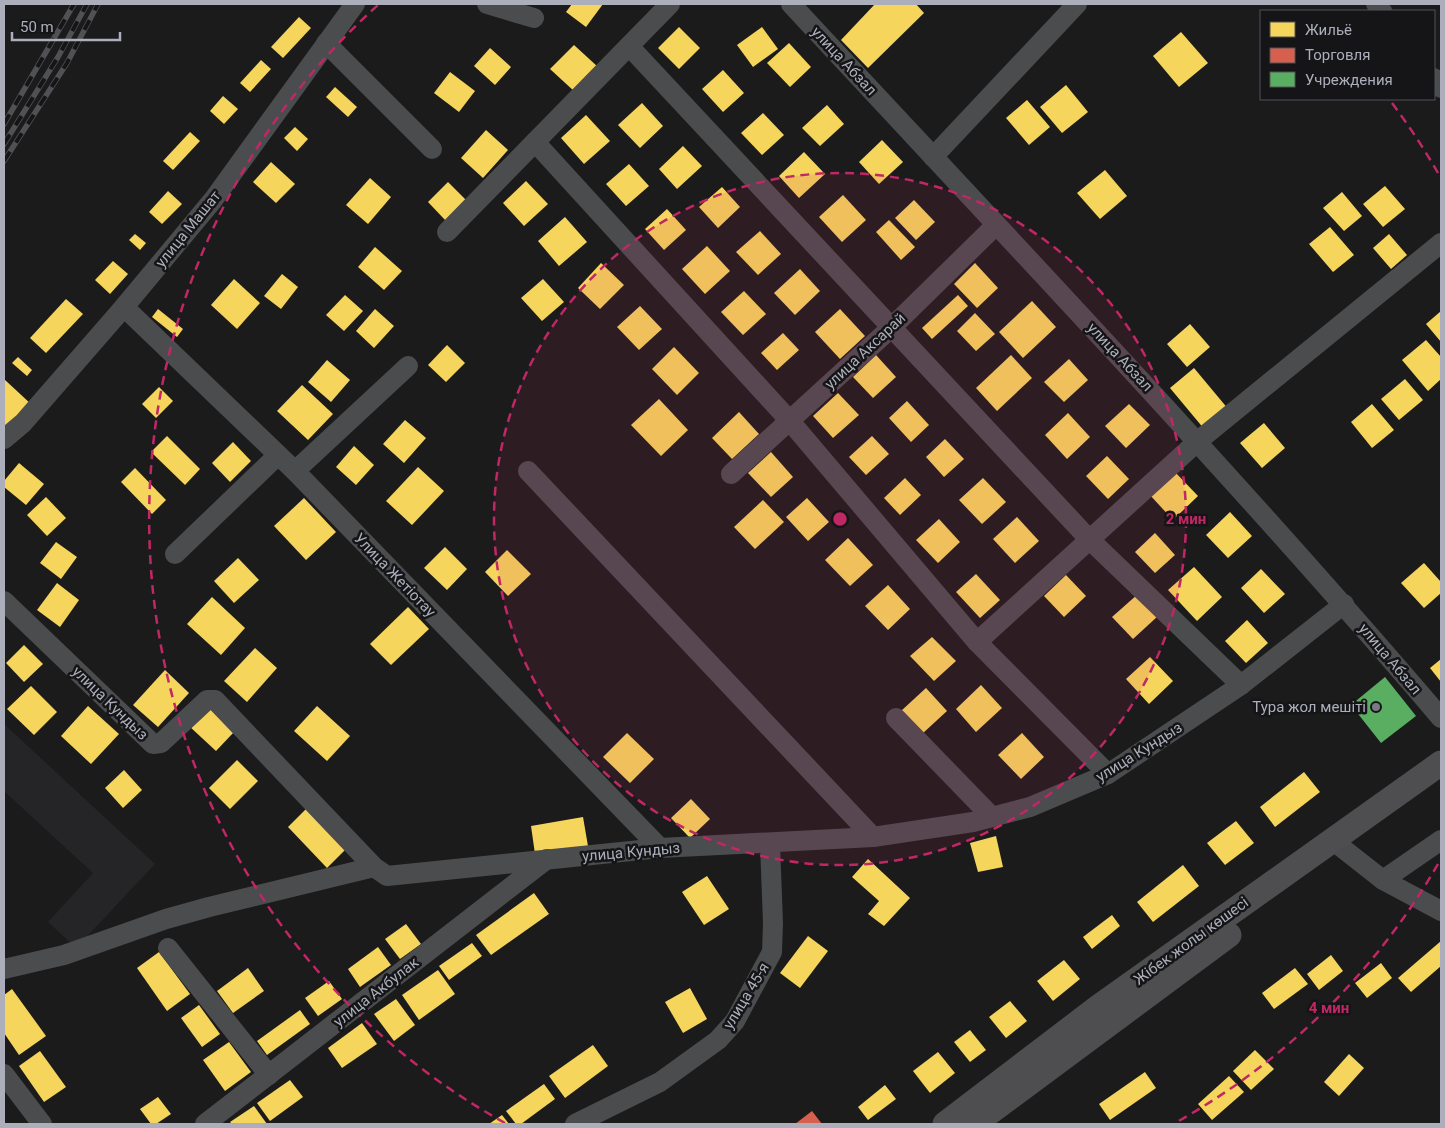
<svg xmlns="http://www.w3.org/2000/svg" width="1445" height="1128" font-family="Roboto,sans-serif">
  <rect width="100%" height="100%" fill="#1b1b1b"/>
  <path fill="#252527" d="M4 724 155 864 76 948 48 922 93 873 4 791Z"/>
  <g fill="#f6d55c">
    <path d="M572 4H603L586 27 566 12Z"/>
    <path d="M875 4H916L924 13 868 68 841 40Z"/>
    <path d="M299 17 311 28 283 58 271 47Z"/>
    <path d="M679 27 700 48 679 69 658 48Z"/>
    <path d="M762 27 778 49 753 67 737 45Z"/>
    <path d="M1181 32 1208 63 1179 87 1153 56Z"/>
    <path d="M789 43 811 67 790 87 767 63Z"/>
    <path d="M574 45 598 67 575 92 550 69Z"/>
    <path d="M490 48 511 67 495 85 474 66Z"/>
    <path d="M261 60 271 69 250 92 240 83Z"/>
    <path d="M723 70 744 93 723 112 702 89Z"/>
    <path d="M450 72 475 91 459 112 434 93Z"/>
    <path d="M1066 85 1088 112 1062 133 1040 107Z"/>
    <path d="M335 87 357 107 348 117 326 97Z"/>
    <path d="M223 96 238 109 224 124 210 111Z"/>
    <path d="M1027 100 1050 127 1029 145 1006 118Z"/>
    <path d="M642 103 663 126 640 148 618 125Z"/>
    <path d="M827 105 844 124 820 146 802 128Z"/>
    <path d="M763 113 784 135 762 155 741 133Z"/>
    <path d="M586 115 610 141 584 164 561 138Z"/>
    <path d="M295 127 308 139 297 151 284 138Z"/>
    <path d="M486 130 508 150 483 178 461 158Z"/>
    <path d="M190 132 200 141 173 170 163 161Z"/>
    <path d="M882 140 903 162 879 184 859 162Z"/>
    <path d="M683 146 702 166 677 189 659 169Z"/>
    <path d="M804 152 825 174 799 198 779 176Z"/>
    <path d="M271 162 295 184 276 203 253 182Z"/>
    <path d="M629 164 649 186 626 206 606 184Z"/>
    <path d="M1105 170 1127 196 1100 219 1077 193Z"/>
    <path d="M370 178 391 197 368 224 346 205Z"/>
    <path d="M526 181 548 204 524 226 503 203Z"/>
    <path d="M448 182 466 200 446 221 428 202Z"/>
    <path d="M1385 186 1405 209 1383 227 1363 204Z"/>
    <path d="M722 187 740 207 718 228 699 207Z"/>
    <path d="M168 191 182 204 162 224 149 212Z"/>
    <path d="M1342 192 1362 216 1344 231 1323 208Z"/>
    <path d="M843 195 866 220 842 242 819 217Z"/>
    <path d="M914 200 935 222 916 240 895 218Z"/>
    <path d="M667 209 686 230 664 250 645 229Z"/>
    <path d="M565 217 587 242 559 266 538 241Z"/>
    <path d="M889 220 915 247 901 260 876 232Z"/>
    <path d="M1330 227 1354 255 1333 272 1309 244Z"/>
    <path d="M760 231 781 254 758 275 736 252Z"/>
    <path d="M135 234 146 243 140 250 129 240Z"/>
    <path d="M1389 234 1407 255 1391 269 1373 248Z"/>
    <path d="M707 246 730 271 705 294 682 269Z"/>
    <path d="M375 247 402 271 384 290 358 267Z"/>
    <path d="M113 261 128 274 110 294 95 280Z"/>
    <path d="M601 263 624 285 600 309 578 288Z"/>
    <path d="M975 263 998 288 977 308 954 284Z"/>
    <path d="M800 269 820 291 795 315 774 293Z"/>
    <path d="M282 274 298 287 281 309 264 296Z"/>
    <path d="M234 279 260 303 237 329 211 305Z"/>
    <path d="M543 279 564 302 542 321 521 298Z"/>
    <path d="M744 291 766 314 743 335 721 312Z"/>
    <path d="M345 295 363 311 344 331 326 315Z"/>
    <path d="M958 295 968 306 932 339 922 328Z"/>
    <path d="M66 299 83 314 46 353 30 338Z"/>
    <path d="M1032 301 1056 327 1023 358 999 332Z"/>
    <path d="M640 306 662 329 639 350 617 327Z"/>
    <path d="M158 309 183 329 177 337 152 317Z"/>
    <path d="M375 309 394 326 374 348 356 331Z"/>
    <path d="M840 309 865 336 840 359 815 332Z"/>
    <path d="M1441 311V342L1426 324Z"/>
    <path d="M975 313 995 334 976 351 957 331Z"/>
    <path d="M1190 324 1210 347 1187 367 1167 344Z"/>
    <path d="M783 333 799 350 777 370 761 353Z"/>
    <path d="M1426 340 1441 357V379L1428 391 1402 360Z"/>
    <path d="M447 345 465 363 446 382 428 365Z"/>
    <path d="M674 347 699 373 677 395 652 369Z"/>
    <path d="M876 355 896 377 873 398 853 377Z"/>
    <path d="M1011 355 1032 378 997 411 976 388Z"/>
    <path d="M18 357 32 370 27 376 12 363Z"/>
    <path d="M1069 359 1088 380 1064 402 1044 382Z"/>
    <path d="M327 360 350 380 331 402 308 382Z"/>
    <path d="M1194 368 1229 410 1205 430 1170 388Z"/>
    <path d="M4 379 32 405 4 435Z"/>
    <path d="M1405 379 1423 400 1399 420 1381 399Z"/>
    <path d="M302 385 333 414 308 440 277 411Z"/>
    <path d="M159 387 173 401 156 418 142 404Z"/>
    <path d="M838 393 859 415 833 438 813 416Z"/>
    <path d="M659 399 688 430 661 456 631 425Z"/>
    <path d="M907 401 929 425 911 442 889 418Z"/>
    <path d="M1129 404 1150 425 1126 448 1105 426Z"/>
    <path d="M1372 404 1394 430 1372 448 1351 422Z"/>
    <path d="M739 412 759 434 732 459 712 438Z"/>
    <path d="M1068 413 1090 437 1067 459 1045 435Z"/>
    <path d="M405 420 426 438 404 463 383 444Z"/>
    <path d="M1264 423 1285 448 1262 468 1240 443Z"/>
    <path d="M167 436 200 469 185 485 151 452Z"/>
    <path d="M872 436 889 454 866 475 849 457Z"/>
    <path d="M945 439 964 459 944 477 926 457Z"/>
    <path d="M233 442 251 461 230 482 212 463Z"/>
    <path d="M354 446 374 465 356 485 336 467Z"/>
    <path d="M771 452 793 477 771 497 748 473Z"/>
    <path d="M1107 456 1129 479 1108 499 1086 476Z"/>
    <path d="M19 463 44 484 26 505 4 487V481Z"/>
    <path d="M418 467 444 491 412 525 386 501Z"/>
    <path d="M135 468 166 500 152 514 121 482Z"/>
    <path d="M1174 471 1198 496 1173 520 1149 494Z"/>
    <path d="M905 478 921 495 900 515 884 498Z"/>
    <path d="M983 478 1006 502 982 524 959 500Z"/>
    <path d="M46 497 66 518 47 536 27 515Z"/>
    <path d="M304 498 336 532 306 560 274 526Z"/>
    <path d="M807 498 829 522 808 541 786 517Z"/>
    <path d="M763 500 784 522 755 549 734 527Z"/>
    <path d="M1230 512 1252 536 1228 558 1206 535Z"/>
    <path d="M1017 517 1039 541 1015 563 993 539Z"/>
    <path d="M939 519 960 542 938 563 916 540Z"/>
    <path d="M1155 533 1175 555 1155 573 1135 552Z"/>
    <path d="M848 538 873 565 850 586 825 560Z"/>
    <path d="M56 542 77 557 61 579 40 563Z"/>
    <path d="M445 547 467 569 447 590 424 568Z"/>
    <path d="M507 550 531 574 508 596 485 572Z"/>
    <path d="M238 558 259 580 234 603 214 581Z"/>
    <path d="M1424 563 1441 582V593L1424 608 1401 583Z"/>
    <path d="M1194 567 1222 597 1197 621 1168 590Z"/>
    <path d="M1261 569 1285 594 1264 613 1241 588Z"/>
    <path d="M976 574 1000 600 980 618 956 592Z"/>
    <path d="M1066 575 1086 596 1064 617 1044 596Z"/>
    <path d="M57 583 79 600 60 627 37 610Z"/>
    <path d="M888 585 910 609 888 630 865 606Z"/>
    <path d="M1138 594 1158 616 1133 639 1112 617Z"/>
    <path d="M212 597 245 628 221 655 187 624Z"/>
    <path d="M408 607 429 629 391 665 370 644Z"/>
    <path d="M1247 620 1268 643 1246 663 1225 641Z"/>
    <path d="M932 637 956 661 934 681 910 656Z"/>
    <path d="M24 645 43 664 24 682 6 663Z"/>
    <path d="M255 648 277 668 247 702 224 681Z"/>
    <path d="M1150 657 1173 681 1149 704 1126 679Z"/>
    <path d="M1441 659V682L1430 668Z"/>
    <path d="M165 670 189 693 158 727 133 705Z"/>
    <path d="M981 685 1002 708 976 732 956 709Z"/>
    <path d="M31 686 57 712 34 735 7 709Z"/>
    <path d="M926 688 947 711 922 734 901 711Z"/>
    <path d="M88 706 119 734 91 764 61 736Z"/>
    <path d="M317 706 350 736 327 761 294 731Z"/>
    <path d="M208 707 234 732 216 751 189 726Z"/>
    <path d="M627 733 654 759 630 783 603 757Z"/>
    <path d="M1022 733 1044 757 1021 779 998 755Z"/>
    <path d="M237 760 258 781 230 809 209 788Z"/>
    <path d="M124 770 142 790 123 808 105 788Z"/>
    <path d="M1304 772 1320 792 1275 827 1260 807Z"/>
    <path d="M691 799 710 819 690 838 671 818Z"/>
    <path d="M307 808 346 849 327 868 288 827Z"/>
    <path d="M583 817 588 846 535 854 531 826Z"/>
    <path d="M1236 821 1254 843 1225 865 1207 843Z"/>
    <path d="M996 836 1003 867 978 872 970 843Z"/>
    <path d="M868 859 910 898 884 926 868 914 879 901 852 877Z"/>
    <path d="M1183 865 1199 886 1153 922 1137 902Z"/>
    <path d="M707 876 729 909 704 925 682 892Z"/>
    <path d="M534 893 549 914 491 955 476 935Z"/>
    <path d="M1112 915 1120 926 1092 949 1083 937Z"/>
    <path d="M406 924 421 944 400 959 385 939Z"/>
    <path d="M808 936 828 951 800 988 780 973Z"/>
    <path d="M1441 941V966L1411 992 1398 978Z"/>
    <path d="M472 943 482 956 449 980 439 966Z"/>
    <path d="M378 947 391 965 360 987 348 969Z"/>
    <path d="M159 952 190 994 167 1011 137 968Z"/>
    <path d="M1331 955 1343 971 1319 990 1307 974Z"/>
    <path d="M1064 960 1080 979 1053 1001 1037 981Z"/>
    <path d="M1381 963 1392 978 1367 998 1355 983Z"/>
    <path d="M248 968 264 991 233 1013 217 991Z"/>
    <path d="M1295 968 1308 984 1274 1009 1262 993Z"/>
    <path d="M438 970 455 994 419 1020 402 995Z"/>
    <path d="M329 981 342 999 318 1016 305 998Z"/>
    <path d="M690 988 707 1019 683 1033 665 1002Z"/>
    <path d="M12 989 46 1036 19 1055 4 1033V995Z"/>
    <path d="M396 999 415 1025 394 1041 374 1014Z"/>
    <path d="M1010 1001 1027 1021 1006 1038 989 1017Z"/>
    <path d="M199 1005 220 1034 202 1047 181 1018Z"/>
    <path d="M300 1010 310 1024 267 1055 257 1041Z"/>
    <path d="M362 1023 377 1044 342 1068 328 1048Z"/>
    <path d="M970 1030 986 1050 970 1062 954 1042Z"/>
    <path d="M229 1042 251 1072 225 1091 203 1060Z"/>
    <path d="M593 1045 608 1066 565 1098 549 1076Z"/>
    <path d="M1255 1050 1274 1069 1251 1090 1233 1071Z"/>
    <path d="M40 1051 66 1087 44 1102 19 1066Z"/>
    <path d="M938 1052 955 1073 930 1093 913 1071Z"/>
    <path d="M1349 1054 1364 1068 1339 1096 1324 1082Z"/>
    <path d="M1145 1072 1156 1088 1110 1120 1099 1104Z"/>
    <path d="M1229 1076 1244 1092 1212 1120 1198 1104Z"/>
    <path d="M290 1080 303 1097 270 1121 257 1103Z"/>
    <path d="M544 1084 555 1099 521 1124H516L506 1111Z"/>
    <path d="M885 1085 896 1099 868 1120 858 1107Z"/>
    <path d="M158 1097 171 1114 156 1124H151L140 1109Z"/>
    <path d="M254 1106 267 1124H232L230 1122Z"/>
    <path d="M502 1115 509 1124H489Z"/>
  </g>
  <path fill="#d6604d" d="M812 1111 822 1124H795Z"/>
  <path fill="#5aae61" d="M1385 677 1416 716 1381 743 1351 705Z"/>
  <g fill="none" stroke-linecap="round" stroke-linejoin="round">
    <g stroke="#4b4c4e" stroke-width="20">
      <path d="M487 4 534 18"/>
      <path d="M791 4C1010 240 1232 473 1441 718"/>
      <path d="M1376 4 1382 11"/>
      <path d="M326 43 432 149"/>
      <path d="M629 46 1088 538 1241 685"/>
      <path d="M1434 78 1441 88"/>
      <path d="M535 142 789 420 977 642 1108 774"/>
      <path d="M933 157 1077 4"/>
      <path d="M447 232 670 4"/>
      <path d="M124 307 295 471 660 848"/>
      <path d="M4 439 23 423 124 307 213 200 355 4"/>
      <path d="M295 471 408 366"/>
      <path d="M528 471 873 837"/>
      <path d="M731 474 892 327 996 225"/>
      <path d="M175 554 278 455"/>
      <path d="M4 601 153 744 161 743 207 700H215L374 867 387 876 660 848 873 837 973 822 1030 807 1108 774 1241 685 1344 604"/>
      <path d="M977 642 1198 441 1441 243"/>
      <path d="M896 718 992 817"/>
      <path d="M1332 840 1383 880 1441 911"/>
      <path d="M1383 880 1441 840"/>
      <path d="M168 948 269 1075"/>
      <path d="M4 969 64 955 166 919 209 907 374 867"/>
      <path d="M4 1074 42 1124"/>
      <path d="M205 1124 547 859"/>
      <path d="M575 1124 660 1082 718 1040 735 1021 772 952 773 923 770 844"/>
    </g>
    <g stroke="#4e4e51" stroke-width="25">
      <path d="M945 1124 1097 1008 1441 763"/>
      <path d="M974 1124 1229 935"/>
    </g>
    <defs>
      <g id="rail">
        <path d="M4 124 74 4"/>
        <path d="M4 144 58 57 87 4"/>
        <path d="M4 161 67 63 98 4"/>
      </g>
    </defs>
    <use href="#rail" stroke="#505154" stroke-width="5.5"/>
    <use href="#rail" stroke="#151517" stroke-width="4" stroke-dasharray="11" stroke-linecap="butt"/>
  </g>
  <circle cx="840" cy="519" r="346" fill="#c02765" fill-opacity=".12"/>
  <g fill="none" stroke="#c02765" stroke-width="2.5" stroke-dasharray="9 6">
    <circle cx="840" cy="519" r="346"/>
    <path d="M1438 864A691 691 0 0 1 1175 1123M505 1123A691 691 0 0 1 378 5M1392 103A691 691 0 0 1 1438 173"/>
  </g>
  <circle fill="#797b83" stroke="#151517" stroke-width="2" cx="1376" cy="707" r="5"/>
  <g text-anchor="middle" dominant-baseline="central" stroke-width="5" stroke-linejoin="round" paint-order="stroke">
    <g font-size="15" fill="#acafbb" stroke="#151517">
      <text transform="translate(844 61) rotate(47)">улица Абзал</text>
      <text transform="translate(188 229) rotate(-51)">улица Машат</text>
      <text transform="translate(865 351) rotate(-43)">улица Аксарай</text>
      <text transform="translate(1120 357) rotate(47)">улица Абзал</text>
      <text transform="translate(395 575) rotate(46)">Улица Жетіотау</text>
      <text transform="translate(1390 659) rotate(50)">улица Абзал</text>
      <text transform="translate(110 703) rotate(44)">улица Кундыз</text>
      <text transform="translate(1139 752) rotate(-32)">улица Кундыз</text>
      <text transform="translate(631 852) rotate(-5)">улица Кундыз</text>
      <text transform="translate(1191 941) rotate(-36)">Жібек жолы көшесі</text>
      <text transform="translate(376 992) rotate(-38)">улица Акбулак</text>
      <text transform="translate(746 996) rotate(-59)">улица 45-я</text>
    </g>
    <g font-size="15" fill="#acafbb" stroke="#151517" text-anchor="end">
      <text x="1366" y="707">Тура жол мешіті</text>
    </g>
  </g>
  <circle cx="840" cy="519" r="8" fill="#c02765" stroke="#151517" stroke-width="2.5"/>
  <g font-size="15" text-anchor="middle" font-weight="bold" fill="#c02765" stroke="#151517" stroke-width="5" stroke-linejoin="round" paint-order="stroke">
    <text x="1186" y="524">2 мин</text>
    <text x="1329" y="1013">4 мин</text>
  </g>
  <rect width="1445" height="1128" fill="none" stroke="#acafbb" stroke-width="10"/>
  <rect x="1260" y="10" width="175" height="90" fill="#151517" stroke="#515359"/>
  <rect x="1270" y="22" width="25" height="15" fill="#f6d55c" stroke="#515359"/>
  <text x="1305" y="35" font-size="15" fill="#acafbb">Жильё</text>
  <rect x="1270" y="48" width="25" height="15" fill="#d6604d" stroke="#515359"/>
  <text x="1305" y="60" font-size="15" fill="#acafbb">Торговля</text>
  <rect x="1270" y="72" width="25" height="15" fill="#5aae61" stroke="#515359"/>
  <text x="1305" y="85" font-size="15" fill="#acafbb">Учреждения</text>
  <path d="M12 32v8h108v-8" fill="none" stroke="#acafbb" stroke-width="2.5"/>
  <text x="20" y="32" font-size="15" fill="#acafbb" stroke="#151517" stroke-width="4" paint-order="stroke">50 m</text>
</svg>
